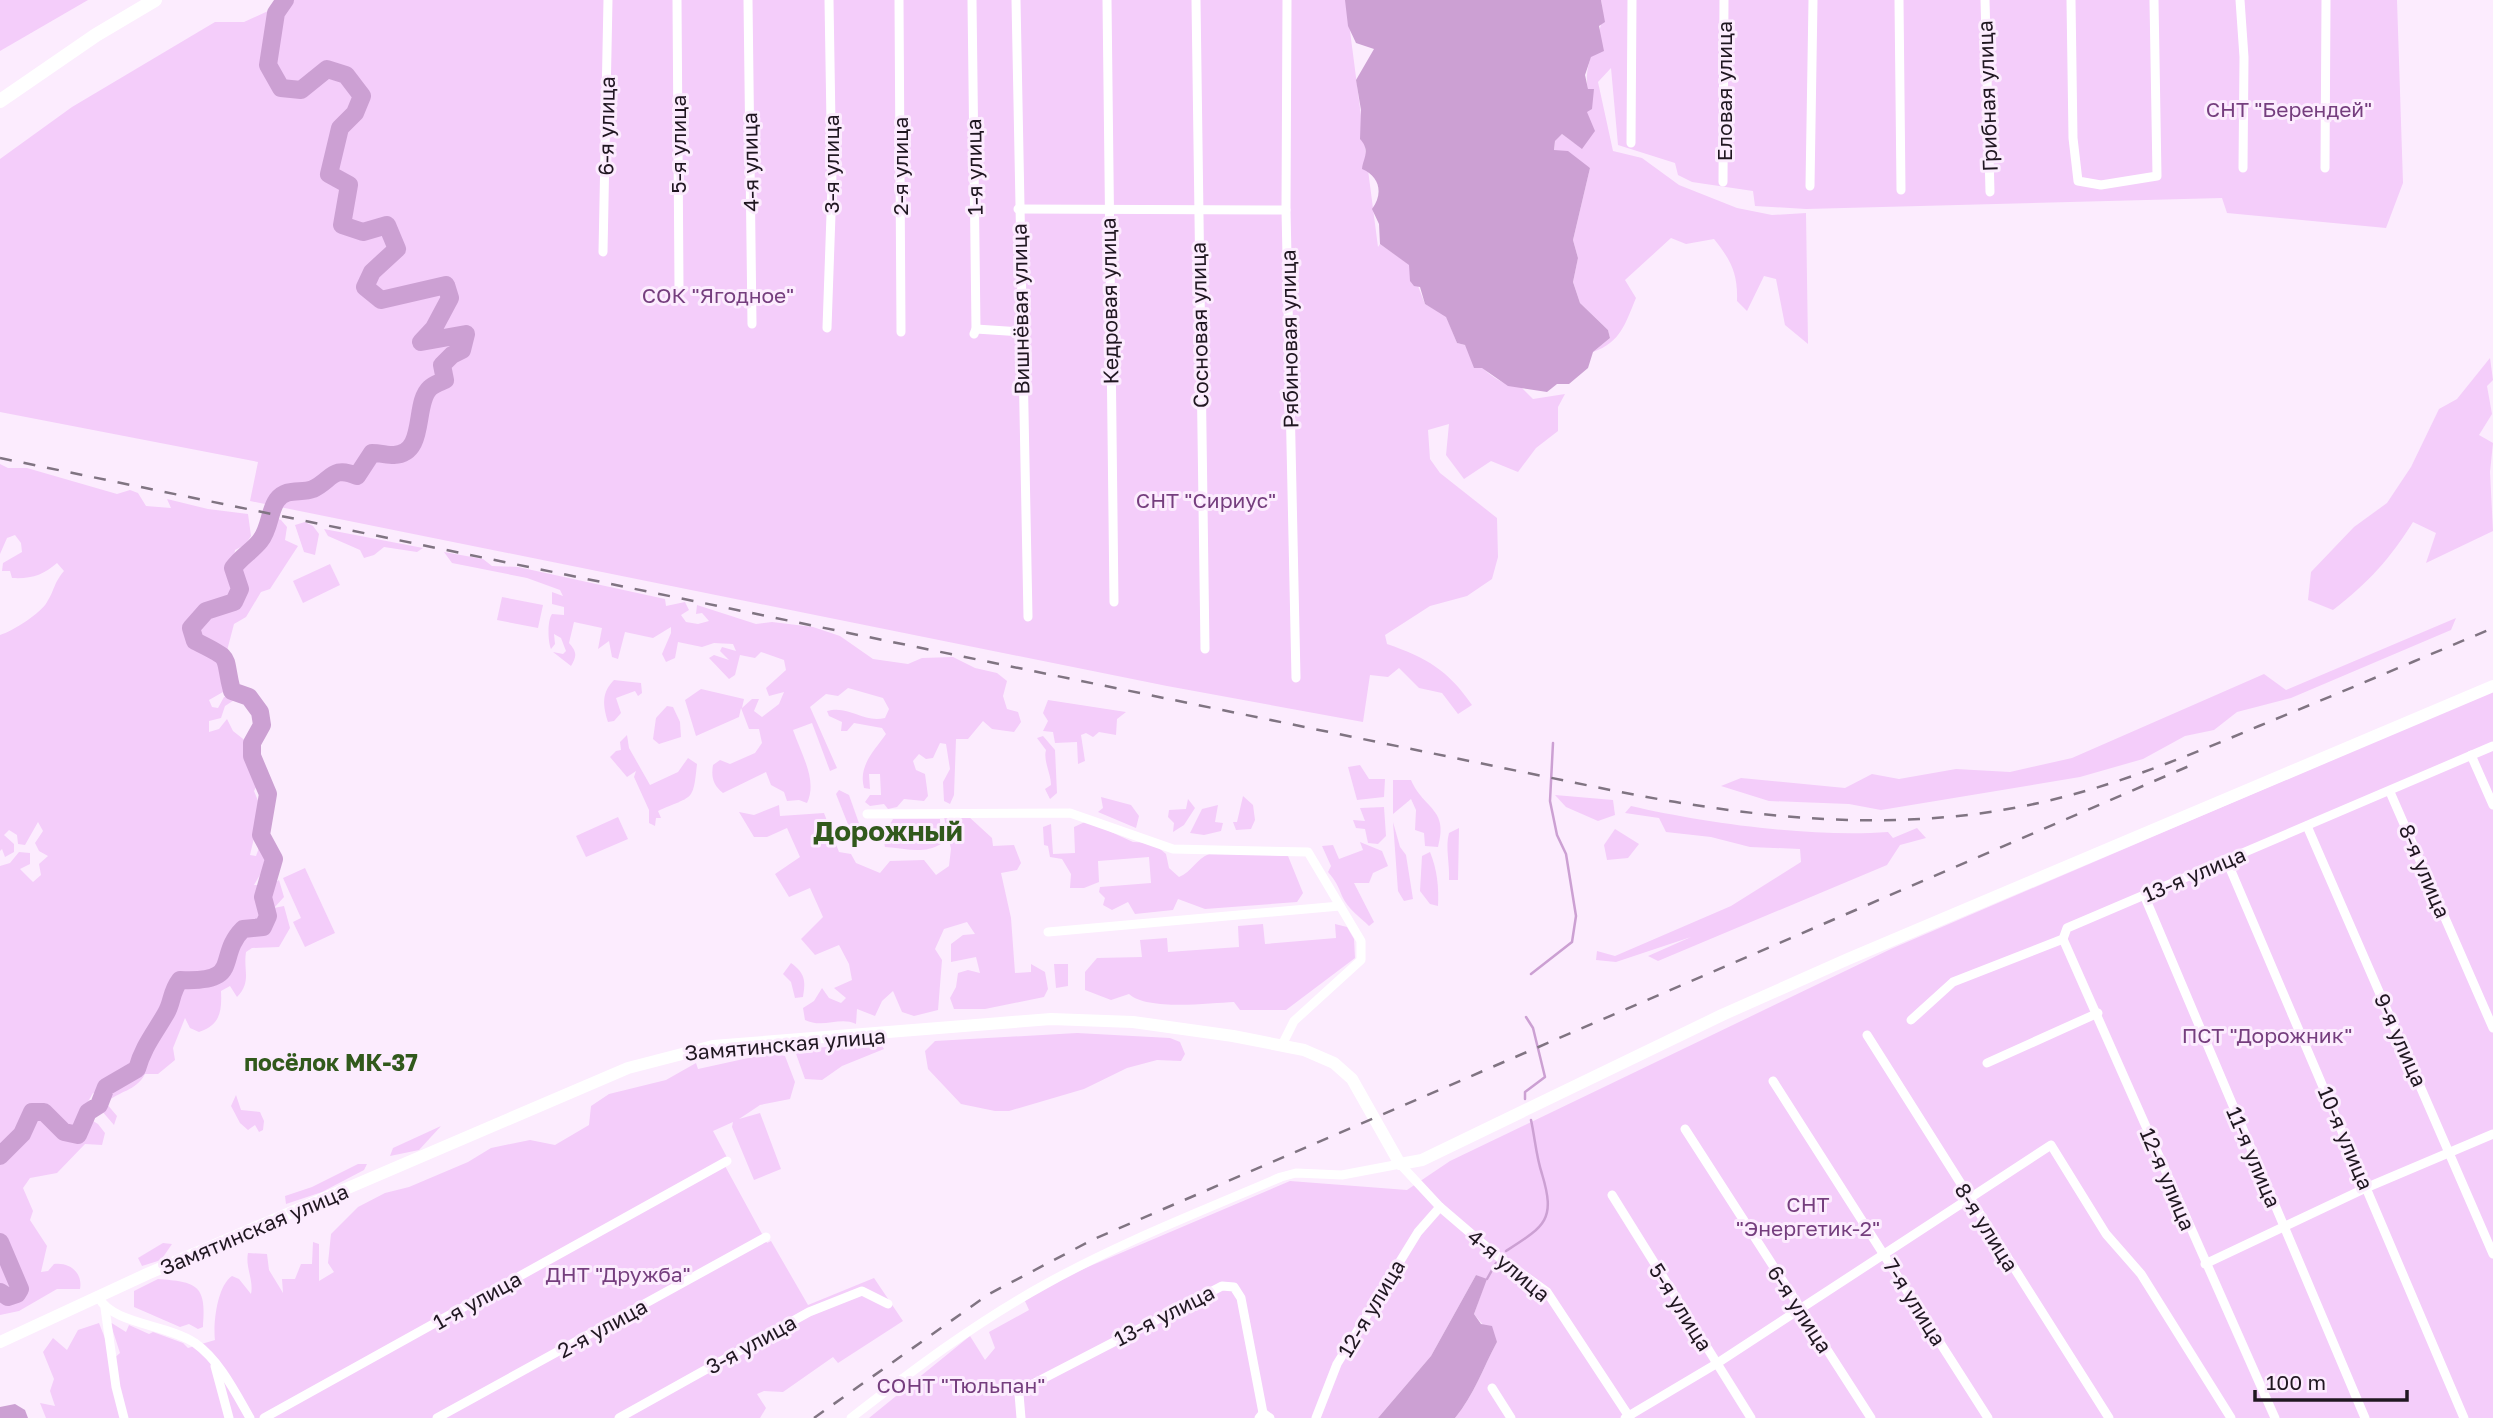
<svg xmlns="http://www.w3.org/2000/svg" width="2493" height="1418" font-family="'Golos Text',sans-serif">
  <rect width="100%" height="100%" fill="#fcecfe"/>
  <g fill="#f4cdfa">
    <path d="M0 0H88L0 51Z"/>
    <path d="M292 0H1346L1378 247 1380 244 1410 265 1425 304 1446 316 1457 343 1465 345C1479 365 1494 385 1520 386L1533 399 1565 394 1558 407V431L1536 448 1518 472 1491 461 1464 479 1446 455 1449 424 1428 430 1430 459 1440 473 1497 518 1498 557 1492 579 1467 596 1430 606 1385 635 1387 644C1427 658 1448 670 1472 705L1458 714 1442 693 1419 688 1399 668 1388 677 1370 675 1363 722 1167 686 250 501 258 462 0 412V159L72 107 215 22H244Z"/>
    <path d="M1601 0H2397L2403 183 2386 228 2227 213 2222 198 1806 209 1755 206 1753 191 1692 182 1678 175 1675 163 1618 145 1611 68 1598 82 1613 151 1642 158 1679 185 1737 208 1772 215 1806 213 1808 344 1785 325 1776 279 1764 276 1747 311 1737 301C1738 274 1731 260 1714 239L1686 244 1671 238 1625 280 1636 298C1625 324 1621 342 1593 352L1610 338 1608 330 1580 303 1573 282 1578 258 1573 240 1590 168 1554 151 1555 141 1562 134 1574 143 1594 89 1588 90C1581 59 1609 30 1601 0Z"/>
    <path d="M2490 358 2493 380 2487 386 2492 414 2479 435 2493 443 2490 472 2493 531 2426 563 2436 533 2413 522C2390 559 2368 583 2333 610L2308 600 2311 572 2354 527 2387 503 2411 467 2439 409 2457 399Z"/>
    <path d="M0 464 8 468H27L117 494 130 490 138 493 146 506 171 508 167 499 208 509 248 514 251 536 245 545 235 550 234 558 243 561 254 557 259 548 257 533 272 529 263 522 270 516 281 520 287 527 285 540 298 546 270 589 261 592 246 617 234 624 224 662 223 692 209 700 212 707 218 708 224 697H239L225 706 221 718 209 721V732L219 729 227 719 233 731 247 742 248 756 258 764 256 772 260 780 254 791 261 808 250 855 256 856 264 834 271 840 274 851 254 885H271L279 880 284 897 274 908 284 906 290 928 279 947 252 948 246 952C243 971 252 981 237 997L230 986 221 991C222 1012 220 1025 199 1032L190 1028 185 1018 173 1048 175 1060 158 1074H145C135 1092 120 1090 106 1103L117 1116 114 1125 101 1110 95 1114 99 1095 93 1093 70 1133 75 1136 88 1118 98 1124 105 1133 102 1145 85 1144 57 1173 30 1178 23 1188 33 1211 30 1220 47 1246 41 1272 48 1271 54 1264C70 1262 83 1273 80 1289H57L19 1311 0 1315V866L10 863 19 852 30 853V864L20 869 33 882 41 875 39 864 48 856 39 851 35 843 43 831 38 822 25 845 18 844 17 835 9 830 4 835 14 844V852L5 857 2 849 0 851V635C13 631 41 613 47 602 55 590 53 584 64 571L57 563C43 575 32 579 12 578L10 571H2L3 563 22 552 21 543 15 535 7 538 0 554Z"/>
    <path d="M305 522 313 526 319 534 315 555 304 552 295 525Z"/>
    <path d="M324 529 423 548 417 552 384 547 374 555 364 558 360 550 328 536Z"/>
    <path d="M444 552 483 559 492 566 518 567 665 599 666 606 685 602 689 610 681 615 686 622 698 624 709 621 702 613 696 614 697 605 756 624 772 622 813 627 840 636 873 659 908 664 922 658 953 657 975 668 997 673 1007 681 1003 696 1007 709 1018 712 1021 722 1014 732 992 729 983 721 968 739H956L954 795 950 804 944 801 943 782 950 769 946 744 940 743 933 758 926 759 919 754 913 761 916 770 925 774 928 796 924 801 904 799 897 807 888 809 884 804 870 806 865 802 870 795H881L880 774H869L870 789 864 788C858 766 874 751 886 734L882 728 854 723 847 731H841L842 722 829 716 827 711C850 705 862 723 885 718L889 709 883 698 848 688 838 696 826 694 810 707 837 768 830 771 812 723 793 730C801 754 818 780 807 803L799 800 787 801 784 792 771 785 766 772 723 793C713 785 711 777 713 765L720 760 730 764 755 753 762 743 759 729H749L741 708 739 717 696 736 685 700 701 689 744 699 742 708 752 699H759L754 711 762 717 779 704 784 692 769 696 766 688 786 670 784 660 761 652 755 658 740 655 735 675 729 679 709 658 714 655 729 660 720 651 722 647 736 651 733 644 714 643 702 647 678 642 675 658 666 662 662 654 671 633V627L653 638 625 632 618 659 612 657 609 641 598 649 602 628 574 622 569 643C577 652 577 656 571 666L553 652 563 654 566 651 561 638 554 634 555 644 551 649C548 642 547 621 552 614L564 615V607L552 604V592L563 596 560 590 527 578 452 563Z"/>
    <path d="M330 564 340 585 303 603 293 581Z"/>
    <path d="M502 597 543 605 538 628 497 620Z"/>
    <path d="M2456 618 2451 630 2291 698 2237 712 2214 730 2185 736 2143 759 2080 777 1881 810 1849 804 1769 801 1721 786 1741 778 1845 788 1872 774 1899 779 1956 769 2010 772 2072 758 2264 674 2286 690Z"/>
    <path d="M614 680 641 683 642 693 638 696 635 691 616 698 621 713 614 721 608 722C603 706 601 693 614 680Z"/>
    <path d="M2493 691V1418H1455C1474 1395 1483 1368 1497 1342L1474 1314 1486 1280 1476 1275 1431 1356 1378 1418H869L970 1336 985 1360 995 1348 989 1332 1029 1310 1024 1299 1069 1275 1290 1181 1407 1190 1450 1161 1893 948Z"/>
    <path d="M1048 700 1126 712 1117 719 1116 735 1099 732 1093 737 1086 733 1081 735 1085 761 1078 764 1077 742 1055 743 1053 732 1043 731 1048 721 1043 713Z"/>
    <path d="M667 706 673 707 680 722 681 737 659 744 653 739 656 718Z"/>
    <path d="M627 735 629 748 650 785 678 772 688 758 697 764C693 803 693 795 658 811L661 818H656L655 826 649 823V810L634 777 636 771 627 777 610 757 616 751 621 750 620 742Z"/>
    <path d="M1043 736 1055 750 1057 793 1050 799 1045 789 1051 785C1051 773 1043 761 1046 750L1037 738Z"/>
    <path d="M1360 765 1369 779H1385L1384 797 1357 800 1348 767Z"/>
    <path d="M1393 780H1411C1424 810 1449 808 1438 847L1425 846 1424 833 1415 830 1416 810 1411 799 1393 814Z"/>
    <path d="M839 790 849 795 861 829 855 842 836 794Z"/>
    <path d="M1555 795 1613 800 1615 815 1598 821 1566 807Z"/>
    <path d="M1243 796 1253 805 1255 820 1251 829 1236 830 1233 822H1237Z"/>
    <path d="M1101 797 1131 805 1139 816 1136 828 1098 812 1103 808Z"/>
    <path d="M1188 799 1195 808 1184 825 1173 832 1174 823 1168 817 1169 810 1186 809Z"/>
    <path d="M779 805 780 816 824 813 839 852 851 854 856 863 880 873 890 861 924 860 936 875 949 866 951 849 944 817 968 816 992 838 993 846 1014 845 1021 863 1017 870 1001 873 1011 918 1015 973 1031 972V964L1045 972 1048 989 1044 997 985 1009H954L950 998 956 987 958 973 968 970 980 973 976 957 951 962V944L963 935 975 934 967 922 944 929 935 949 942 960 938 1010 914 1016 902 1012 893 991 882 1001 875 1016 857 1009 856 1024C840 1016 823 1029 805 1020L803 1008 814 1001 822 988 829 998 841 1003 846 998 834 988 852 980 849 964 839 945 815 955 801 939 823 917 810 888 789 897 775 874 800 857 787 828 767 837H754L739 812 754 815Z"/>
    <path d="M1218 805 1215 822 1223 823 1221 831 1204 835 1190 833 1202 809Z"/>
    <path d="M1631 806C1704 823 1814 838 1888 832L1893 838 1917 828 1926 838 1900 845 1887 865 1658 961 1648 956 1691 937 1616 962 1596 960 1597 951 1615 956 1731 906 1801 862 1800 849 1750 847 1711 837 1666 832 1659 818 1625 813Z"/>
    <path d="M1384 807 1386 836 1378 844 1368 843 1365 829 1356 828 1353 820 1365 821 1360 808Z"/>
    <path d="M618 817 628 839 586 857 576 836Z"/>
    <path d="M893 819H940L941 844C922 855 906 848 885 847L883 837Z"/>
    <path d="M1087 821 1133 842 1153 843 1166 854 1169 868 1179 877C1192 872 1196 859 1209 854 1226 848 1269 855 1288 856L1303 893 1297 902 1205 909 1178 899 1173 910 1135 914 1128 902 1112 910 1103 905 1105 898 1099 892 1100 887 1151 883 1149 857 1098 861 1099 882 1084 888H1070L1071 874 1062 859 1050 857 1048 846 1044 845 1043 827 1051 824 1053 854 1075 853 1074 827Z"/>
    <path d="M1393 822 1400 847 1406 855 1413 899 1404 901 1398 891Z"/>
    <path d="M1459 828 1458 880H1449C1450 864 1445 847 1449 833Z"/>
    <path d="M1615 829 1639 844 1628 858 1607 860 1604 845Z"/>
    <path d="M1360 842 1382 851 1388 866 1373 873 1369 883H1354L1374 922 1369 926C1360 917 1347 908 1342 896 1338 886 1336 881 1328 872L1331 866 1322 846 1333 845 1339 859 1363 850Z"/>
    <path d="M1430 852C1437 869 1439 887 1438 906L1430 904 1420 891 1422 856Z"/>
    <path d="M305 868 335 933 305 947 293 922 301 918 283 878Z"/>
    <path d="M1263 924 1265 944 1336 938 1335 924 1347 927 1354 939 1355 958 1286 1010H1240L1234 1002C1209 1003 1148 1011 1129 994L1111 1000 1085 990V972L1097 958 1142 957 1140 940 1167 938 1168 952 1239 947 1238 926Z"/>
    <path d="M791 963C805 973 806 981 803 997L795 998 791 982 783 974Z"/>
    <path d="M1054 964H1068V986L1056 988Z"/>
    <path d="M1077 1033 1170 1038 1180 1042 1185 1054 1181 1061 1157 1060 1127 1068 1084 1089 1009 1111H995L961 1104 928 1069 925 1051 935 1041Z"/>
    <path d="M863 1042 870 1045 880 1043 884 1049 842 1066 822 1080 805 1079 795 1051Z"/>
    <path d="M771 1053 785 1056 795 1082 790 1099 760 1105 739 1119 760 1113 781 1169 754 1180 732 1127 733 1122 713 1131 730 1163 725 1166 767 1243 771 1241 808 1305 874 1278 903 1321 838 1363 833 1357 783 1392 764 1391 757 1394 766 1408 760 1418H46L40 1403 55 1406 50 1391 54 1379 43 1352 53 1338 67 1350 78 1330 99 1323 113 1359 120 1353 110 1322 126 1332 129 1325 149 1334 153 1332 183 1343 188 1348 215 1340C213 1324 217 1286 232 1276L239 1279 251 1294C254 1280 245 1267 248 1253L267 1254 269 1270 283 1293 282 1279H295L301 1264H312L313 1242 319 1244V1281L334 1272 328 1263 331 1234 358 1207 385 1193 409 1187 468 1162 491 1148 530 1140 555 1145 589 1125 591 1106 609 1094 666 1080 696 1063 698 1069Z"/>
    <path d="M236 1095 241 1110 260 1112 264 1121 263 1130 259 1132 255 1125 248 1130 240 1123 231 1106Z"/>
    <path d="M441 1126 419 1150 390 1156 393 1148Z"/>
    <path d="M358 1164H367L364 1170 322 1192 286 1204 285 1196 312 1187Z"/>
    <path d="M163 1243 172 1244 161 1260 142 1266 138 1258Z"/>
    <path d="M158 1279C196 1282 207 1284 203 1327L198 1329 189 1324 180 1327 134 1307V1291Z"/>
  </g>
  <g fill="#cca0d3">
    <path d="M1345 0H1601L1605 22 1599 26 1604 51 1591 57 1585 75 1588 89H1594L1592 109 1587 112 1595 131 1582 149 1562 134 1555 141 1554 150 1568 151 1590 168 1573 240 1578 258 1573 282 1580 303 1608 330 1610 338 1593 352 1588 368 1569 384H1557L1547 392 1508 386 1482 368H1474L1465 345 1457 343 1446 317 1425 304 1420 287 1414 286 1410 281 1409 265 1380 244 1379 224 1372 209C1384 193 1379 176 1362 169 1363 158 1371 151 1360 139L1361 110 1356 80 1374 49 1356 43 1348 26Z"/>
    <path d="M1476 1275 1487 1279 1474 1314 1481 1324 1492 1326 1497 1342C1483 1368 1474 1395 1455 1418H1378L1431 1356Z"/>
    <path d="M15 1404 25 1410 28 1418H0V1407Z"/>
  </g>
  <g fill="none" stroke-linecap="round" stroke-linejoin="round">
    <g stroke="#cca0d3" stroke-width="2.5">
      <path d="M1531 974 1572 942 1576 916 1566 854 1557 835 1550 801 1553 743"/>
      <path d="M1525 1099V1092L1545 1077 1533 1028 1526 1017"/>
      <path d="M1506 1251C1545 1226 1556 1220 1542 1174 1536 1156 1535 1138 1531 1120"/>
      <path d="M1487 1279 1496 1263"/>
    </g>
    <g stroke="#cca0d3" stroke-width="18">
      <path d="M0 1156 22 1134 32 1112H44L64 1132 78 1135 88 1112 99 1105 106 1087 137 1069C143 1047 154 1034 165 1015 173 1003 170 993 180 980 244 983 215 957 243 929L263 927 268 916 263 897 274 859 261 835 268 794 252 756V743L262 725 260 712 249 697 232 691C222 653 235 661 195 641L191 628 206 611 234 602 240 589 233 568C241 557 252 551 260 541 270 529 269 511 277 500 287 487 301 494 313 489 332 480 332 465 357 476L372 453C380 453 387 455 394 455 427 454 413 403 430 388 434 384 441 382 445 380L442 365 452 355 462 350 466 334 421 342 434 328 450 298 446 285 381 300 365 287 372 272 397 249 387 225 363 232 342 225 349 185 329 174 340 128 355 113 362 96 346 75 327 69 301 90 281 88 268 65 276 13 285 0"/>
      <path d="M0 1242 20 1289 17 1294 8 1297 0 1292"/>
    </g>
    <g stroke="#fff" stroke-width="9">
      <path d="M677 0 679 287"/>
      <path d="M748 0 752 324"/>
      <path d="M899 0 901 332"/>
      <path d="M972 0 976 329 974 334"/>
      <path d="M1016 0 1028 617"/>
      <path d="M1107 0 1114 602"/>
      <path d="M1196 0 1205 649"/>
      <path d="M1287 0 1286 210 1296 678"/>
      <path d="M1899 0 1901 190"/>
      <path d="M1985 0 1990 192"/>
      <path d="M2071 0 2073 138 2078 181 2101 185 2157 176 2154 0"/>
      <path d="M2240 0 2244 57 2243 168"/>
      <path d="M1631 143 1632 0"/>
      <path d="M2325 168 2326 0"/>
      <path d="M1723 182 1724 0"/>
      <path d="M1810 186 1813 0"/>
      <path d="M1018 209 1286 210"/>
      <path d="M603 252 608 0"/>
      <path d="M827 328 832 186 829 0"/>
      <path d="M976 329 1021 332"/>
      <path d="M2471 755 2493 805"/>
      <path d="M2390 792 2493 1028"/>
      <path d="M867 814 1070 813 1173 849 1308 852 1361 941V960L1294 1021 1282 1045"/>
      <path d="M2307 826 2493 1254"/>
      <path d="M2226 859 2464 1418"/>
      <path d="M2144 895 2365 1418"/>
      <path d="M1048 932 1340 906"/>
      <path d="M2063 939 2275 1418"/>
      <path d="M1911 1020 1953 982 2063 939 2067 928 2493 746"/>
      <path d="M1867 1035 2109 1418"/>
      <path d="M1987 1063 2098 1013"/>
      <path d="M1773 1081 1988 1418"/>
      <path d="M1685 1129 1871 1418"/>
      <path d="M1612 1195 1751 1418"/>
      <path d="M2205 1264 2368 1187 2493 1134"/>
      <path d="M99 1298C113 1324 166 1324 195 1343 220 1361 235 1392 250 1418"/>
      <path d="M105 1308 116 1387 124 1418"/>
      <path d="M215 1366 229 1418"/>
      <path d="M1492 1388 1511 1418"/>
      <path d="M264 1418 727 1161"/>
      <path d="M437 1418 766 1237"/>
      <path d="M619 1418 809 1312 862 1291 888 1304"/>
      <path d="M851 1418C913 1370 975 1323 1044 1285 1119 1243 1202 1211 1281 1177L1296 1173 1342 1175 1400 1164 1440 1207 1496 1255 1547 1292 1630 1418"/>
      <path d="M1021 1418 1019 1394 1025 1388 1222 1286 1234 1287 1241 1298 1263 1413"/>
      <path d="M1259 1418 1263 1413 1270 1418"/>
      <path d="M1316 1418 1337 1364 1418 1232 1440 1207"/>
      <path d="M1625 1418 1716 1364 2051 1145 2106 1234 2141 1274 2231 1418"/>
    </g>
    <path stroke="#fff" stroke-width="12" d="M0 1342 147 1274 628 1068 713 1046 1051 1019 1133 1022 1233 1036 1304 1050 1334 1063 1352 1079 1400 1164 1422 1160 1722 1015 1848 959 2493 686"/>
    <path stroke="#fff" stroke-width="14" d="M0 101 96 35 155 0"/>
    <g stroke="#807482" stroke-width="2.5" stroke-dasharray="12 12" stroke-linecap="butt">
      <path d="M0 458 1615 791C1748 817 1884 833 2019 807 2103 791 2181 759 2259 726 2337 694 2415 661 2493 628"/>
      <path d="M814 1418 989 1294 1094 1239 2196 763"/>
    </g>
  </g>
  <g text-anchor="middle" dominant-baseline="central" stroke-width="6" stroke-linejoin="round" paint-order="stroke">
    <g font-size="21" fill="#201721" stroke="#fcecfe">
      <text transform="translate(1724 91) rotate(-90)">Еловая улица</text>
      <text transform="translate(1987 96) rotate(-92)">Грибная улица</text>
      <text transform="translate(606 126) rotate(-89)">6-я улица</text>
      <text transform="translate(678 144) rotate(-90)">5-я улица</text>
      <text transform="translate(750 162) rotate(-91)">4-я улица</text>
      <text transform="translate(831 164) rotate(-90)">3-я улица</text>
      <text transform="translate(900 166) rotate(-90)">2-я улица</text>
      <text transform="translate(974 167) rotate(-91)">1-я улица</text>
      <text transform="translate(1109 301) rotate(-91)">Кедровая улица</text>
      <text transform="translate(1020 309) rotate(-91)">Вишнёвая улица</text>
      <text transform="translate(1199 325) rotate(-91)">Сосновая улица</text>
      <text transform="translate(1289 339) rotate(-91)">Рябиновая улица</text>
      <text transform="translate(2425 871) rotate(67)">8-я улица</text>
      <text transform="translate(2194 874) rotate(-23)">13-я улица</text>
      <text transform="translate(2401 1040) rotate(66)">9-я улица</text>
      <text transform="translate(785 1044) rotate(-5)">Замятинская улица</text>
      <text transform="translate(2346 1138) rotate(67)">10-я улица</text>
      <text transform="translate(2254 1157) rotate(67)">11-я улица</text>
      <text transform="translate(2168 1179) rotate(67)">12-я улица</text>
      <text transform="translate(1987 1227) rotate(58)">8-я улица</text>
      <text transform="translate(254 1229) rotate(-23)">Замятинская улица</text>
      <text transform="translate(1509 1265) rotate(40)">4-я улица</text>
      <text transform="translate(477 1300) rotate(-29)">1-я улица</text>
      <text transform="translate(1915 1302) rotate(58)">7-я улица</text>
      <text transform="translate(1681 1307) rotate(58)">5-я улица</text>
      <text transform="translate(1371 1308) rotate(-59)">12-я улица</text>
      <text transform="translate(1800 1309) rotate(57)">6-я улица</text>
      <text transform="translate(1164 1315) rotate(-27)">13-я улица</text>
      <text transform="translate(602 1328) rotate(-29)">2-я улица</text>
      <text transform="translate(751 1344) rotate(-29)">3-я улица</text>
    </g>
    <g font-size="21" fill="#753e7e" stroke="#fcecfe">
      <text x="2289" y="109">СНТ "Берендей"</text>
      <text x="718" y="295">СОК "Ягодное"</text>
      <text x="1206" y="500">СНТ "Сириус"</text>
      <text x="2267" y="1035">ПСТ "Дорожник"</text>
      <text x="1808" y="1204">СHТ<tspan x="1808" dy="24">"Энергетик-2"</tspan></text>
      <text x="618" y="1274">ДНТ "Дружба"</text>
      <text x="961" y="1385">СОНТ "Тюльпан"</text>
    </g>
    <g font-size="23" font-weight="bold" fill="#31591c" stroke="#fcecfe">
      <text x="331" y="1062">посёлок МК-37</text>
    </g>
    <g font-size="28" font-weight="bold" fill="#31591c" stroke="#fcecfe">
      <text x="888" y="830">Дорожный</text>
    </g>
  </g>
  <path d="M2255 1390v10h152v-10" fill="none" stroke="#201721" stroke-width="3.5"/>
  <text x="2266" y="1390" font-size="21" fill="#201721" stroke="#fcecfe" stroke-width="5" paint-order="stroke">100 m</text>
</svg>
